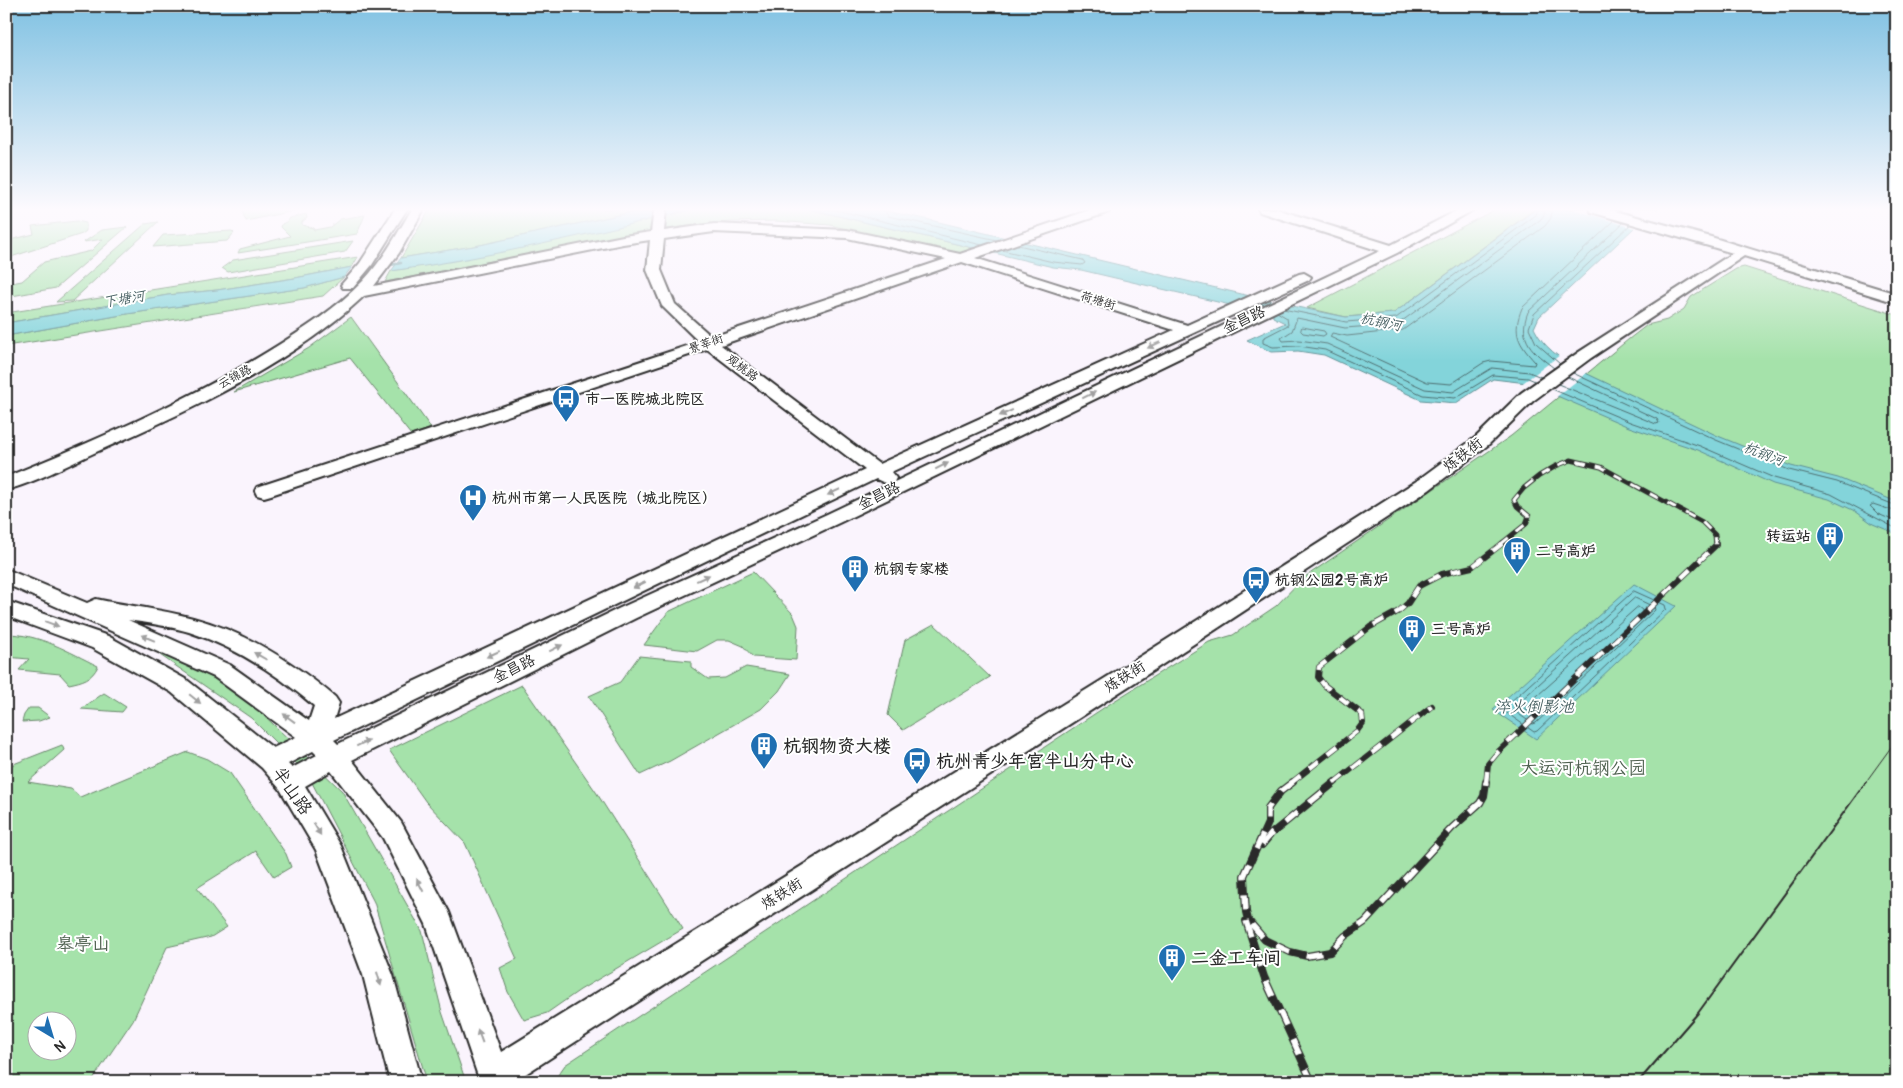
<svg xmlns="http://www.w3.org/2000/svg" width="1903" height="1088" font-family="Pangolin,'LXGW WenKai TC',sans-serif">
  <rect width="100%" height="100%" fill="#faf4fd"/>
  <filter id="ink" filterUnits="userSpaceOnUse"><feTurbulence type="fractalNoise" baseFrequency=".02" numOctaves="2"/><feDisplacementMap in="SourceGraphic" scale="10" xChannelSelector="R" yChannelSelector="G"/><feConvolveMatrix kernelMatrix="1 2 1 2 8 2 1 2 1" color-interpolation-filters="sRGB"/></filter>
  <g filter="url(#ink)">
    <g fill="#a5e2aa" stroke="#68866a" fill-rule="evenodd">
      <path d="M244 209H303L246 221 242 212Z"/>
      <path d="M430 209H646L480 245 401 258Z"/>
      <path d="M694 209H809L973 248 955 255 830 225 776 221 730 222 694 225 584 243 385 282 391 271C493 255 593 233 694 209Z"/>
      <path d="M1496 209H1535L1394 313 1346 317 1307 308Z"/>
      <path d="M306 214 307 218 302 222V225L313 228 314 230 330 227 340 219 365 215 357 234 238 253 240 249 290 236 281 227 282 224 288 221 290 218Z"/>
      <path d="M77 221 86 223V231L82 234 14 256 6 261V241L34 234 32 226Z"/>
      <path d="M158 222 72 301 56 302 145 224Z"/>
      <path d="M127 227 56 288 6 297V284L22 281 44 262 91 251 103 239 84 242 102 230Z"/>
      <path d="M232 231 234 233 227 241 153 247 163 235Z"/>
      <path d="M353 241 345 252 228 272 222 268 233 260Z"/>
      <path d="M358 257 352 267 295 278 217 290 168 295 6 323V313Z"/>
      <path d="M1744 267 1897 315V1082H553L565 1065 1114 701 1209 642 1233 635 1276 606 1302 579 1511 436 1629 339 1647 325 1667 320 1684 309 1691 297 1736 269Z"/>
      <path d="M344 277 323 296 6 346V336L127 314 304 288Z"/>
      <path d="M351 317 431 428 411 435 350 358 234 392 309 348Z"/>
      <path d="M753 572 793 614 798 626 796 660 753 657 743 646 729 640H717L697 651 644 645 668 612Z"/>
      <path d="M934 624 990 677 903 730 888 715 905 640Z"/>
      <path d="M6 634C40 634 69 652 98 666 92 679 83 681 69 684L60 674 19 670 29 659 6 657Z"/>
      <path d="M158 648 242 694 342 791 422 931 442 1012 466 1082H427L374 902 308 775 251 718 160 655Z"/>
      <path d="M639 656 691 661V667L708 679 725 678 746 667 790 674 779 691 761 709 670 761 640 775 589 696 620 682Z"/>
      <path d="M522 685 596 792 683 929 580 990 547 1013 524 1020 508 992 500 968 517 959 465 843 426 802 389 750Z"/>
      <path d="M104 693 126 707 122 712 81 709Z"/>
      <path d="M29 708H38L50 717 39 721 22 722 24 715Z"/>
      <path d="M62 745 64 750 28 782 71 789 80 797 188 752 207 759 230 773 286 854 291 867 274 877 256 851 197 888 227 927 211 937 167 947 133 1020 91 1082H6V767ZM38 1020H68V1050H38Z"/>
    </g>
    <g fill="#83d4da" stroke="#609094">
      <path d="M646 209H694C594 233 493 257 391 271L401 258 480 245Z"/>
      <path d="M809 209H877L926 219 1292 306 1346 317 1394 313 1536 209H1658L1634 228 1539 317 1534 328C1543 347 1560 358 1577 369L1718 436 1791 466 1838 478 1897 502V534L1873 524 1855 511 1829 499 1773 484 1698 450 1629 427 1527 383 1493 379 1456 403 1421 400 1324 355 1298 351 1271 352 1247 340 1285 323 1273 317V315L1081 270 1053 267Z"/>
      <path d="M352 267 344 277 304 288 127 314 6 336V323L168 295 217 290 295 278Z"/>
      <path d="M1634 584 1676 606 1536 739 1493 710Z"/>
    </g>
    <g fill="#faf4fd">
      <path d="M1573 209H1655L1660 210 1637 229Z"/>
      <path d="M1560 355 1588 372 1555 398 1526 386 1520 385Z"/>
    </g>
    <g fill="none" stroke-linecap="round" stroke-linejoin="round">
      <g stroke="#4e6f71" stroke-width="1">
        <path d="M832 209 982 245"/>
        <path d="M884 209 888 216 997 240"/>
        <path d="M1552 209 1551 218 1545 226 1403 330 1347 336 1332 333 1330 337 1427 382 1451 384 1483 363 1491 361 1534 365 1535 362C1518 343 1512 333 1522 308L1615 220"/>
        <path d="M1002 250 1053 262 1082 265 1085 263 1083 260 1018 245"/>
        <path d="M1283 309 1346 322 1396 318 1536 215 1538 209"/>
        <path d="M1277 312 1287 318 1288 325 1263 338V343L1273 347 1299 346 1325 350 1423 395 1455 398 1493 375 1528 378 1535 381"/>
        <path d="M1302 327 1324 331 1326 334 1323 336 1303 333 1301 331Z"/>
        <path d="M1560 364 1536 343 1529 328 1534 314 1630 225"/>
        <path d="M1554 368C1533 352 1517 340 1528 312L1623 223"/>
        <path d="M1573 373 1716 440 1789 470 1837 482 1897 506"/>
        <path d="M1541 377 1529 372 1492 368 1453 392 1425 389 1327 344 1299 340 1283 341 1281 338 1292 331 1297 318 1345 328 1398 324 1540 220 1544 215 1545 209"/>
        <path d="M1558 384 1656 424 1659 423 1657 419 1568 377"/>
        <path d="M1552 389 1630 422 1700 446 1774 478 1831 494 1897 529"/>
        <path d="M1897 512 1873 504 1870 506 1878 514 1897 522"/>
        <path d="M1634 591 1665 605 1666 609 1537 731 1534 732 1504 711V708Z"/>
        <path d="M1635 598 1654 607 1655 610 1536 723 1533 724 1514 711V707Z"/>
        <path d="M1638 607 1642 610V613L1536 714 1526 710V706Z"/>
      </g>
      <g stroke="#609094" stroke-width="2.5">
        <path d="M386 266 401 263"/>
        <path d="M364 270 379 267"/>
      </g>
      <defs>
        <g id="secondary">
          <path d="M395 209H407L372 265 353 288H343L341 285 360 263Z"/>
          <path d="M412 209H424L399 253 374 286 623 236 651 232 654 209H666L664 231 714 224 847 230 960 254 1093 209H1111L1109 212 975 258 1187 325 1299 274 1304 273 1311 277 1309 280 891 472 896 478 894 482 887 484 876 479 334 740 338 744 620 608 827 514 1380 251 1260 212 1258 209H1276L1391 245 1460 209H1475L1397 253 841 522 636 618 352 760 401 822 449 912 501 1052 1141 656 1415 482 1476 437 1521 393 1579 352 1733 253 1591 212 1589 209H1608L1711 237 1897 294V303L1744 256 1591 358 1533 401 1488 445 1429 490 1157 668 513 1082H480L426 924 383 838 331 771 305 786 341 846 393 975 422 1082H390L363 975 316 850 280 789 262 768 171 692 92 648 6 616V601L108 636 187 680 273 748 296 737 214 677 6 584V569L87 603 96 599C128 606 161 609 193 618 246 632 293 662 335 697L339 703 334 719 865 470 707 349 271 495 264 497 257 495 255 491 257 487 699 342 662 306 647 270 650 240 623 244 364 296C291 364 185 413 94 453 66 466 36 482 6 490V477C97 440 188 401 272 349 304 329 337 308 363 281 383 260 397 234 412 209ZM714 232 847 238 946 259 712 337 675 304 661 270 664 239ZM962 262 1174 330 879 464 721 345ZM128 620C148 623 169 626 189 632 235 647 277 674 314 706L309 721 230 665ZM313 751 317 755 292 768 288 764Z"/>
        </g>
      </defs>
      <use href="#secondary" stroke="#2b2b2b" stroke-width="4"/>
      <use href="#secondary" fill="#fff" fill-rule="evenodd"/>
      <path stroke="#2b2b2b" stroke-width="1" d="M1865 783 1897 739"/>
      <path stroke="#2b2b2b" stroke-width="2" d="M1638 1082 1698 1013 1866 782"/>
      <defs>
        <path id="rail-far2" d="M1501 544 1526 524 1529 516 1517 506 1514 500 1524 488 1539 476 1556 466 1571 460 1601 467 1702 522 1715 535 1716 544"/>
        <g id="rail-far1">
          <path d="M1291 783 1357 731 1363 723 1362 714 1324 685 1318 677 1319 667 1370 627 1399 611 1408 603 1419 586 1442 574 1472 567 1503 543"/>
          <path d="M1334 783 1432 706"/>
          <path d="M1486 783 1488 764 1498 752 1716 545V543"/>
        </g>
        <g id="rail">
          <path d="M1293 782 1281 791 1268 808V823L1244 876 1246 912 1248 920 1265 940 1290 952 1307 956 1330 952 1345 936 1365 922 1452 828 1480 803 1484 796 1486 782"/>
          <path d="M1262 845 1271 834 1335 782"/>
          <path d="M1246 921 1264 977 1312 1082"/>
        </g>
      </defs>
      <use href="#rail-far2" stroke="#2b2b2b" stroke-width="5"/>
      <use href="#rail-far1" stroke="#2b2b2b" stroke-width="6"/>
      <use href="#rail" stroke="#2b2b2b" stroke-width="8"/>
      <use href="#rail-far2" stroke="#fff" stroke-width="3" stroke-dasharray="10" stroke-linecap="butt"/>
      <use href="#rail-far1" stroke="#fff" stroke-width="4.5" stroke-dasharray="12" stroke-linecap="butt"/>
      <use href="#rail" stroke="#fff" stroke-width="5.5" stroke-dasharray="16" stroke-linecap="butt"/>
    </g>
    <defs><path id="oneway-solid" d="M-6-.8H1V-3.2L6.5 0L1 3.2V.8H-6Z" transform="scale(1.25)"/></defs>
    <g fill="#a0a0a0">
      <use href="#oneway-solid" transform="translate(1154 345) rotate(155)"/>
      <use href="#oneway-solid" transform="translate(1089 395) rotate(-26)"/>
      <use href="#oneway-solid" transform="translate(1006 413) rotate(156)"/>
      <use href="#oneway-solid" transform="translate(942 466) rotate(-26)"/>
      <use href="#oneway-solid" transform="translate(834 492) rotate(155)"/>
      <use href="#oneway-solid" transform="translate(703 578) rotate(-25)"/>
      <use href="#oneway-solid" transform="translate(639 585) rotate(155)"/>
      <use href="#oneway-solid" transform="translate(52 624) rotate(20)"/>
      <use href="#oneway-solid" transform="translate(148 638) rotate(-157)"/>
      <use href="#oneway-solid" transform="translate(556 648) rotate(-26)"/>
      <use href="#oneway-solid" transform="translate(493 654) rotate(155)"/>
      <use href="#oneway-solid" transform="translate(260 656) rotate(-150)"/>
      <use href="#oneway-solid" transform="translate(195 699) rotate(39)"/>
      <use href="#oneway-solid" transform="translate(289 718) rotate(-144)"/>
      <use href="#oneway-solid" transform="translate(363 743) rotate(-26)"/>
      <use href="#oneway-solid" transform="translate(317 829) rotate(59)"/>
      <use href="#oneway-solid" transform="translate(420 885) rotate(-117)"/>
      <use href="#oneway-solid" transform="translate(379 979) rotate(74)"/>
      <use href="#oneway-solid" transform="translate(480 1036) rotate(-110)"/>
    </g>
  </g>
  <linearGradient id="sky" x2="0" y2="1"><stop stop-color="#7fc1e2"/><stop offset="0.58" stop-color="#fdfafe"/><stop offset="1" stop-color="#fdfafe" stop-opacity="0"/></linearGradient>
  <rect width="1903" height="361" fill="url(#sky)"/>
  <defs>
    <symbol id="bus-pin" viewBox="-11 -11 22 30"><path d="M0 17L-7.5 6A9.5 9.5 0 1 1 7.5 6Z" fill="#1f6fb2" stroke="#fff"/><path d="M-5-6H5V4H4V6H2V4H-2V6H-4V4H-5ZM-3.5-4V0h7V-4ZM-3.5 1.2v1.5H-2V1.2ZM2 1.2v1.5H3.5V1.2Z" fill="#fff"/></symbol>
    <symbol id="hospital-pin" viewBox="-11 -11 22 30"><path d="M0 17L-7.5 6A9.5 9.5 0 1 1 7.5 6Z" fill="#1f6fb2" stroke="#fff"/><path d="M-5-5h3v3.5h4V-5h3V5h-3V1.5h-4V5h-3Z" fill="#fff"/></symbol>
    <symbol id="building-pin" viewBox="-11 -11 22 30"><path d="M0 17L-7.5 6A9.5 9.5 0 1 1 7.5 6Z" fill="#1f6fb2" stroke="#fff"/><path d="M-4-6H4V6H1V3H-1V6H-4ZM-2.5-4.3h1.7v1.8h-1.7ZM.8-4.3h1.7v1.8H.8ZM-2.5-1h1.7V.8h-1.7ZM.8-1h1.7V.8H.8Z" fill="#fff"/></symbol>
  </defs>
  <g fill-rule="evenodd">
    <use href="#bus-pin" x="550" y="383" width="32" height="43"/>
    <use href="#hospital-pin" x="457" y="482" width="32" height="43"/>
    <use href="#building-pin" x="1814" y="520" width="32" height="43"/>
    <use href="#building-pin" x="1501" y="535" width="32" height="43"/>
    <use href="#building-pin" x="839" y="553" width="32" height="43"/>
    <use href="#bus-pin" x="1240" y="564" width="32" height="43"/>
    <use href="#building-pin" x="1396" y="613" width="32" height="43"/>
    <use href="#building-pin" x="748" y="730" width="32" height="43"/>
    <use href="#bus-pin" x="901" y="745" width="32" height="43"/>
    <use href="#building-pin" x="1156" y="942" width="32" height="43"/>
  </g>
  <g text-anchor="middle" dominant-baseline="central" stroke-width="4" stroke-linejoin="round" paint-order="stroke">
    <g font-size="12" fill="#2b2b2b" stroke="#fff">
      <text transform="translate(1098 301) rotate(17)">荷塘街</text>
      <text transform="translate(706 344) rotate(-19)">景莘街</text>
      <text transform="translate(742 368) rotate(37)">观桃路</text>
      <text transform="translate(235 377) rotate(-29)">云锦路</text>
    </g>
    <g font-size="14" font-style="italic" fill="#455e60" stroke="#fff">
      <text transform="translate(124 299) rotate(-9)">下塘河</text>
      <text transform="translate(1381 322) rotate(12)">杭钢河</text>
      <text transform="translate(1764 454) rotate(21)">杭钢河</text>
    </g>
    <g font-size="15" fill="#2b2b2b" stroke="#fff">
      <text transform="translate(1244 320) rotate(-25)">金昌路</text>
      <text transform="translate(1463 455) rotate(-38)">炼铁街</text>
      <text transform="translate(879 496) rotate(-26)">金昌路</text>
      <text transform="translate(514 669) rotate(-26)">金昌路</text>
      <text transform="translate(1125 677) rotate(-32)">炼铁街</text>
      <text transform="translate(782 894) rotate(-32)">炼铁街</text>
    </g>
    <g font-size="15" font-weight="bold" fill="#2b2b2b" stroke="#fff" text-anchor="start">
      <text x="585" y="399">市一医院城北院区</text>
      <text x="492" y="498">杭州市第一人民医院（城北院区）</text>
      <text x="1811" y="536" text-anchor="end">转运站</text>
      <text x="1536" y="551">二号高炉</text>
      <text x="874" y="569">杭钢专家楼</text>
      <text x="1275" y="580">杭钢公园2号高炉</text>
      <text x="1431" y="629">三号高炉</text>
    </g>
    <g font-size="16" font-style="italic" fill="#455e60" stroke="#fff">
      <text x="1534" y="707">淬火倒影池</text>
    </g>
    <g font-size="18" font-weight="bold" fill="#2b2b2b" stroke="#fff" text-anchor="start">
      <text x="783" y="746">杭钢物资大楼</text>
      <text x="936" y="761">杭州青少年宫半山分中心</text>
      <text x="1191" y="958">二金工车间</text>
    </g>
    <g font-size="18" fill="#506251" stroke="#fff">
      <text x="1583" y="768">大运河杭钢公园</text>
      <text x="83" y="944">皋亭山</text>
    </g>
    <g font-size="18" fill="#2b2b2b" stroke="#fff">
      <text transform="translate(292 791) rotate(55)">半山路</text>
    </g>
  </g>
  <rect width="1903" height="1088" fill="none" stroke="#fff" stroke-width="25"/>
  <rect x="12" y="12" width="1878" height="1063" fill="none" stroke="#2b2b2b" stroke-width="2" filter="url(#ink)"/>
  <g transform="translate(52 1036) rotate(142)"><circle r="24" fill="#ffffff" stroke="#aaaaaa"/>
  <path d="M0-4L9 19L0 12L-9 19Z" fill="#1f6fb2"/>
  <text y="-8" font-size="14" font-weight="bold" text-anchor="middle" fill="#2b2b2b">N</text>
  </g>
</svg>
